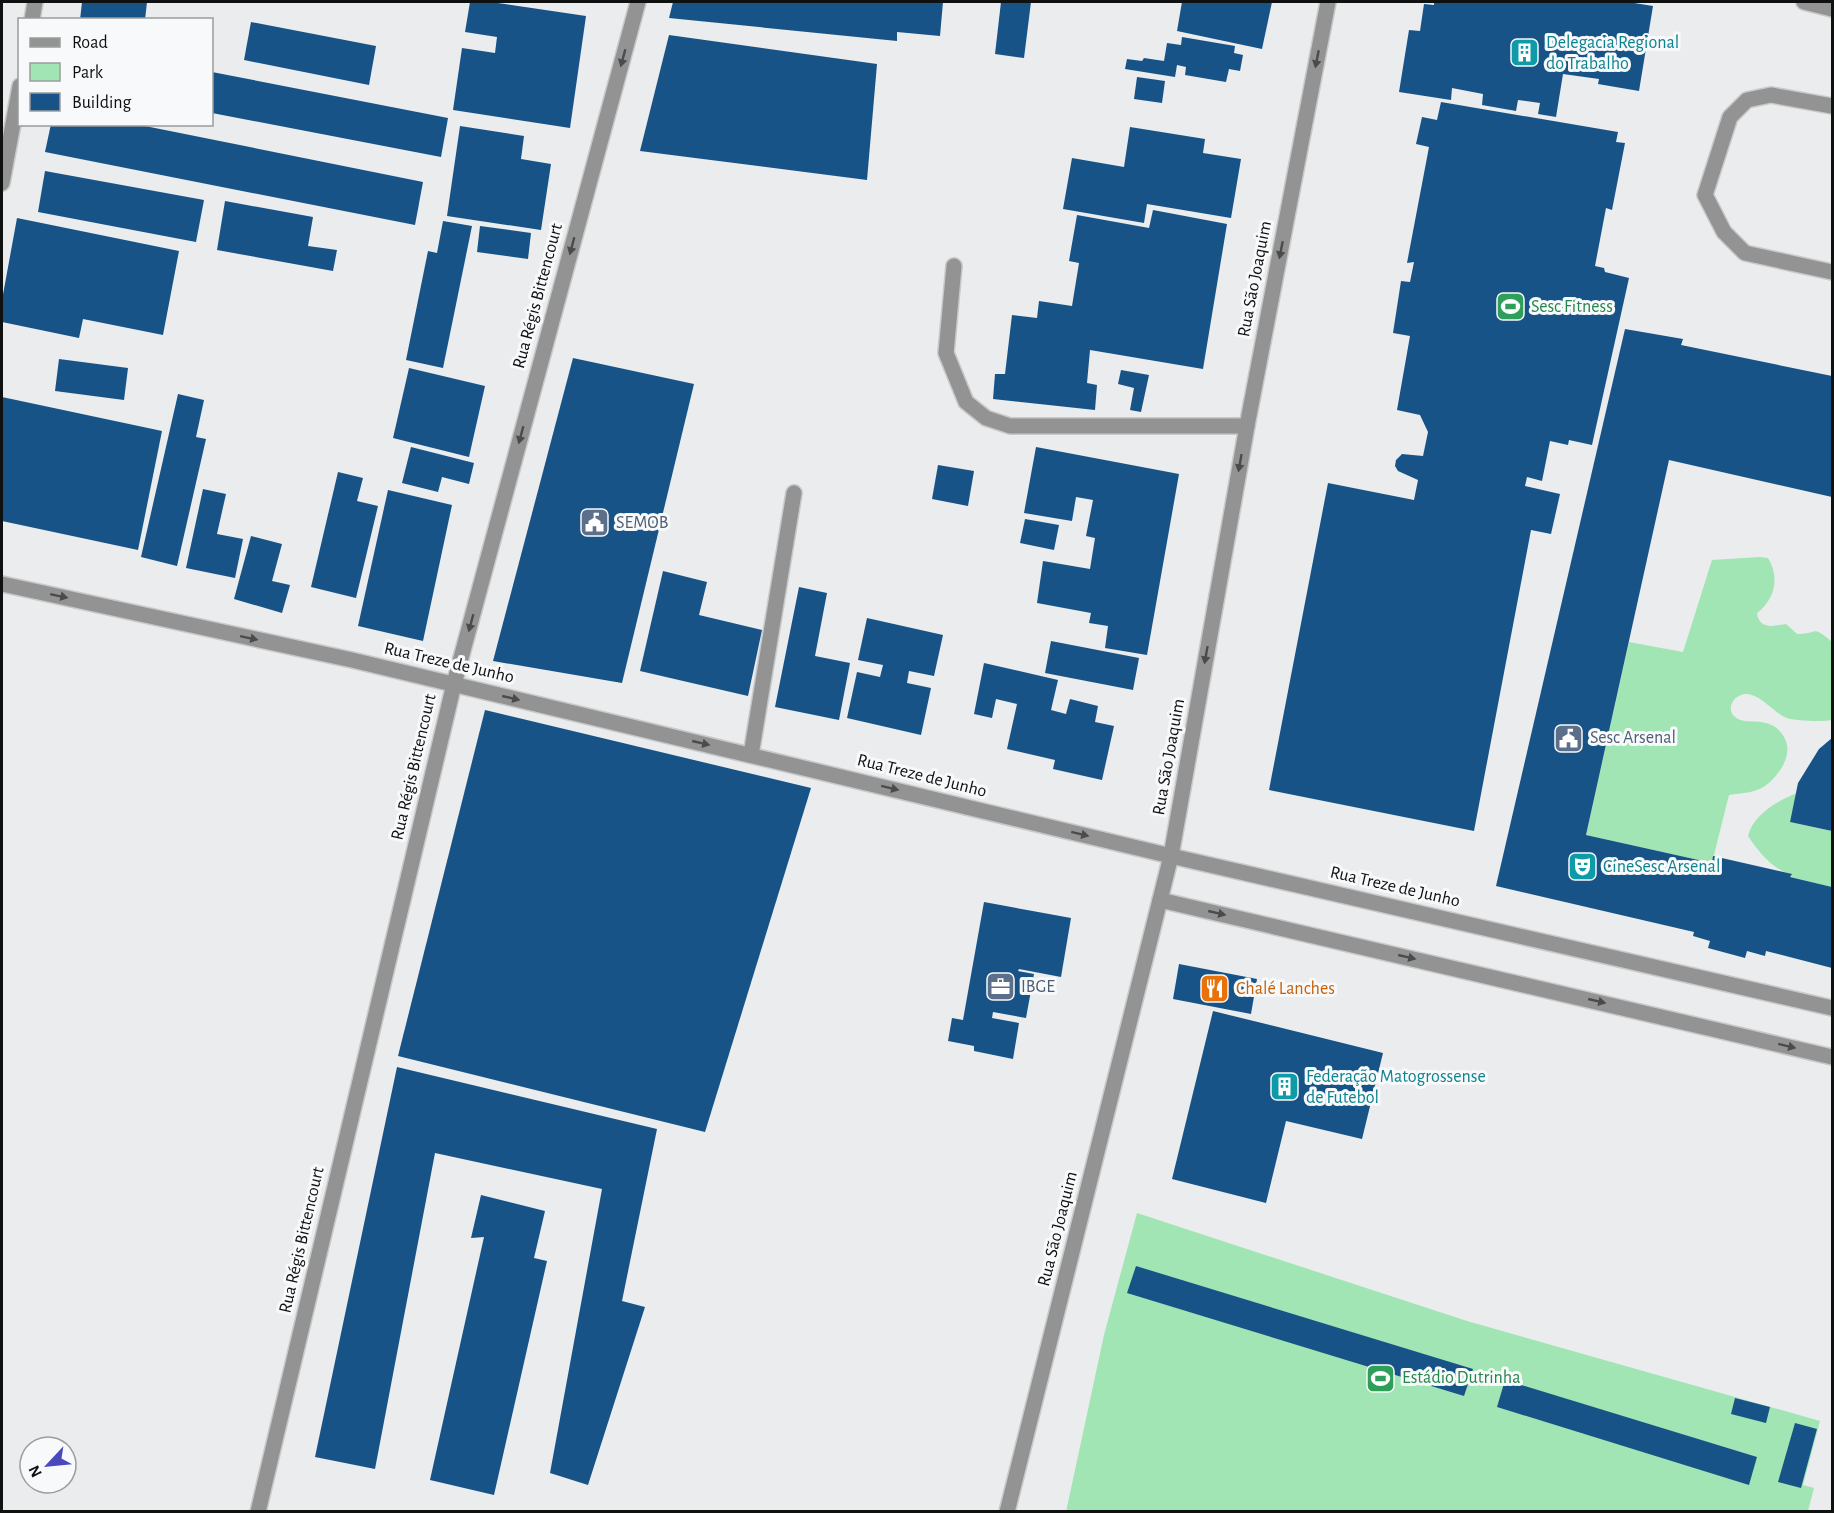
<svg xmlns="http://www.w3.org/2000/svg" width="1834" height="1513" font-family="'Alegreya Sans',sans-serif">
  <rect width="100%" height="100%" fill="#eaeced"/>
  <g fill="#a0e5b3">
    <path d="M1760 557 1768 558C1780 578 1775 599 1757 613 1759 630 1774 626 1786 624L1797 634C1819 634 1811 624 1832 642V720C1822 722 1796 721 1787 718 1772 713 1756 687 1739 696 1732 699 1728 709 1733 715 1744 729 1771 711 1785 739 1793 755 1779 776 1765 786 1755 793 1741 793 1729 795L1712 863 1586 835 1629 642 1683 652 1712 560Z"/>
    <path d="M1797 793 1790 822 1832 831V887L1790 877 1791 874C1773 870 1758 851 1748 836 1753 815 1777 801 1797 793Z"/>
    <path d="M1137 1213 1467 1321 1820 1421 1803 1485 1814 1488 1808 1511 1066 1512 1104 1335Z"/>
  </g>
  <g fill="#185387">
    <path d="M82 2H147L145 20H80Z"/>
    <path d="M470 2H491L586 16 570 128 453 110 462 48 495 53 497 37 465 32Z"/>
    <path d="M673 2H943L940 36 897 32V41L669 18Z"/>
    <path d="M1001 2H1031L1024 58 995 54Z"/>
    <path d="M1182 2H1272L1262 49 1177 31Z"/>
    <path d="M1434 2H1628L1653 6 1639 91 1598 84 1599 79 1563 74 1556 117 1538 114 1540 103 1518 100 1516 111 1482 105 1483 94 1452 88 1451 100 1399 92 1409 30 1420 31 1424 4 1434 5Z"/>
    <path d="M251 22 376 46 369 85 244 60Z"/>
    <path d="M669 35 877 64 867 180 640 151Z"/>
    <path d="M1182 37 1235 46 1234 53 1243 55 1240 71 1229 69 1226 82 1185 75 1186 67 1177 65 1175 77 1125 69 1127 59 1142 61 1144 58 1164 61 1167 43 1181 45Z"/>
    <path d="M212 72 448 118 441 157 212 113Z"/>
    <path d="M1137 77 1165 81 1162 103 1134 99Z"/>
    <path d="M1441 102 1618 132 1616 142 1625 143 1612 210 1606 208 1595 266 1604 268 1605 272 1629 278 1592 445 1569 440 1568 445 1550 441 1542 481 1527 477 1525 486 1560 494 1551 534 1531 530 1474 831 1269 790 1328 483 1414 500 1418 480 1398 471 1395 466 1396 460 1402 454 1423 456 1428 432 1420 415 1397 410 1410 336 1393 333 1401 281 1410 282 1414 262 1407 263 1429 147 1416 144 1422 117 1437 120Z"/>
    <path d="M51 124H135L423 182 415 225 45 152Z"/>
    <path d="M460 126 524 136 521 159 551 164 541 230 447 216Z"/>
    <path d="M1130 127 1205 139 1203 153 1241 159 1231 218 1147 204 1144 223 1063 209 1072 158 1124 167Z"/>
    <path d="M45 171 204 200 196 242 38 212Z"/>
    <path d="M225 201 313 217 308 246 337 250 333 271 217 250Z"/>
    <path d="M1153 210 1227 224 1203 369 1090 350 1087 383 1097 385 1095 410 993 399 995 374H1005L1012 315 1037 318 1039 301 1072 306 1079 263 1069 261 1077 215 1149 228Z"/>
    <path d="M17 218 179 251 163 335 83 319 79 338 2 322V300Z"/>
    <path d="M443 221 472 226 443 368 406 360 428 251 437 253Z"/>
    <path d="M480 226 531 233 528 259 477 252Z"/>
    <path d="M1625 329 1683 339 1681 345 1832 376V497L1669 460 1586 835 1712 863 1713 856 1792 874 1790 877 1832 887V968L1766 951 1765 956 1747 951 1745 958 1708 948 1710 941 1693 936 1694 932 1496 886Z"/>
    <path d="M573 358 694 384 622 683 493 661Z"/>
    <path d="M59 359 128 368 124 400 55 391Z"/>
    <path d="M409 368 485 386 469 457 393 438Z"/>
    <path d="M1121 370 1149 375 1141 412 1130 410 1134 388 1118 384Z"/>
    <path d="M178 394 204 400 196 437 206 439 177 566 141 557Z"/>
    <path d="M2 397 162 431 138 550 2 521Z"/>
    <path d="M411 447 474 463 469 484 442 477 438 492 402 483Z"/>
    <path d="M1036 447 1179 474 1147 655 1105 648 1108 626 1089 623 1091 613 1037 603 1043 561 1090 569 1095 538 1086 536 1093 500 1076 497 1072 521 1024 513Z"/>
    <path d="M938 465 974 471 968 506 932 499Z"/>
    <path d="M338 472 363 478 357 501 378 506 356 598 311 587Z"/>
    <path d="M203 489 226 494 217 534 243 539 235 578 186 568Z"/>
    <path d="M388 490 452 505 423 641 358 626Z"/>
    <path d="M1025 519 1059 525 1054 550 1020 543Z"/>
    <path d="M251 536 282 544 272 581 290 585 282 613 234 599Z"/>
    <path d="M663 571 707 582 699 615 762 630 748 696 640 671Z"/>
    <path d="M799 587 827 593 815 656 850 663 839 720 775 707Z"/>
    <path d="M867 618 943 635 934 676 909 671 907 683 931 688 921 735 847 718 857 672 880 677 883 665 858 660Z"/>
    <path d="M1051 641 1139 658 1133 690 1045 673Z"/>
    <path d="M984 663 1058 680 1051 710 1066 714 1070 699 1098 706 1095 722 1114 726 1102 780 1053 769 1055 760 1007 749 1017 704 996 699 992 718 974 714Z"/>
    <path d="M485 710 811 788 705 1132 398 1056Z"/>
    <path d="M1832 738V831L1790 822 1798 783 1819 749Z"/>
    <path d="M984 902 1071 918 1061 977 1019 969 1018 971 1034 974 1026 1018 993 1012 992 1018 1019 1023 1013 1059 974 1051V1046L948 1041 952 1018 963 1020Z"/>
    <path d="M1179 964 1257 979 1251 1014 1173 999Z"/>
    <path d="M1213 1011 1383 1053 1362 1139 1286 1121 1266 1203 1172 1179Z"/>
    <path d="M397 1067 657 1129 622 1301 645 1307 588 1485 550 1473 602 1189 435 1153 375 1469 315 1457Z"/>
    <path d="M481 1195 545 1211 534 1258 547 1261 494 1495 430 1480 484 1237 471 1238Z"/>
    <path d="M1136 1266 1473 1369 1464 1396 1127 1293Z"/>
    <path d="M1505 1380 1757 1457 1749 1485 1497 1407Z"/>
    <path d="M1735 1398 1770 1407 1766 1423 1731 1414Z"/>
    <path d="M1795 1423 1817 1429 1801 1488 1778 1482Z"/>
  </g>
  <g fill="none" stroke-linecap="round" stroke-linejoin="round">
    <defs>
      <g id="service">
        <path d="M1832 106 1771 95 1747 100 1730 117 1705 195 1724 232 1745 253 1832 272"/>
        <path d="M954 266 946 353 966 402 986 418 1010 426H1247"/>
        <path d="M751 755 794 493"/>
        <path d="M1160 900 1832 1057"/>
      </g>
      <g id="minor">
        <path d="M1804 2 1832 9"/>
        <path d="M32 20 35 2"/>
        <path d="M2 183 20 86"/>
        <path d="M258 1512 454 684 638 2"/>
        <path d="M1007 1512 1171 856 1247 426 1328 2"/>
      </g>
      <path id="tertiary" d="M2 584 352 660 1171 856 1832 1008"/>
    </defs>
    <use href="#service" stroke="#c7c9ca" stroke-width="18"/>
    <use href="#minor" stroke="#c7c9ca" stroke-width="18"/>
    <use href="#tertiary" stroke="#c7c9ca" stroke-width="18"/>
    <use href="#service" stroke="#949393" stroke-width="15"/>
    <use href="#minor" stroke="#949393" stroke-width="15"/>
    <use href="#tertiary" stroke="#949393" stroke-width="15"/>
  </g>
  <defs><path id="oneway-solid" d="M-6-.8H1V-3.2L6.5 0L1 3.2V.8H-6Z" transform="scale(1.5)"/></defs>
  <g fill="#4b4b4b">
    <use href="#oneway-solid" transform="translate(623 58) rotate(105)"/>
    <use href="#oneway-solid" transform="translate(1317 59) rotate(101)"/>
    <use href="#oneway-solid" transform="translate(572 246) rotate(105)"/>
    <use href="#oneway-solid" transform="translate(1281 250) rotate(101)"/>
    <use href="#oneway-solid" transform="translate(521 435) rotate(105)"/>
    <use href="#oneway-solid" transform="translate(1240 463) rotate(100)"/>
    <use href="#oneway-solid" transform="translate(59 596) rotate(12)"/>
    <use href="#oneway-solid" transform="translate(471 623) rotate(105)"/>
    <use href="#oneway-solid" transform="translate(249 638) rotate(12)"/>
    <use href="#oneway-solid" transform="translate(1206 655) rotate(100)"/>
    <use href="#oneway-solid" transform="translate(511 698) rotate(13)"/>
    <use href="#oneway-solid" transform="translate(701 743) rotate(13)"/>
    <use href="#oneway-solid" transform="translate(890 788) rotate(14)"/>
    <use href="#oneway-solid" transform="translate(1080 834) rotate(14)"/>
    <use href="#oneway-solid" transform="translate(1217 913) rotate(13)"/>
    <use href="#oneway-solid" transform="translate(1407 957) rotate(13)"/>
    <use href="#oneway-solid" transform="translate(1597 1001) rotate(13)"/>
    <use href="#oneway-solid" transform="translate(1787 1046) rotate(14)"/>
  </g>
  <defs>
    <symbol id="building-square" viewBox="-11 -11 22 22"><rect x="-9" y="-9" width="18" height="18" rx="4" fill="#0f9aa8" stroke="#f8f9fa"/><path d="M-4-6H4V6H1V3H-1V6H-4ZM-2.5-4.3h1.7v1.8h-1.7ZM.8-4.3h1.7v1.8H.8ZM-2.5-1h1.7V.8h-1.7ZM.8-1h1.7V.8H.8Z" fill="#fff"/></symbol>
    <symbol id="stadium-square" viewBox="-11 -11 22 22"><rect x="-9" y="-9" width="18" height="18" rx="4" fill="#2e9e5b" stroke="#f8f9fa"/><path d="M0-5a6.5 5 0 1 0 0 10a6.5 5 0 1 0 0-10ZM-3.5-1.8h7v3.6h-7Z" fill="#fff"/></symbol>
    <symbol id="civic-square" viewBox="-11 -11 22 22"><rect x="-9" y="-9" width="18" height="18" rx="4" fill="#5c6f8a" stroke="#f8f9fa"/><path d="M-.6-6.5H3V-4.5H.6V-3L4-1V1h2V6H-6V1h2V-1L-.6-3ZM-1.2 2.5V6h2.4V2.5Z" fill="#fff"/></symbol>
    <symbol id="theatre-square" viewBox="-11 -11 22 22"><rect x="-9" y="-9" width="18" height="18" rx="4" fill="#0f9aa8" stroke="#f8f9fa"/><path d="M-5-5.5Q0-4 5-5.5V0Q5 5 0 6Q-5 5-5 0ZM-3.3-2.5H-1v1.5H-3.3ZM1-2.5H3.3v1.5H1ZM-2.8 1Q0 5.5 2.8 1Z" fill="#fff"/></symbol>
    <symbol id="office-square" viewBox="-11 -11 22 22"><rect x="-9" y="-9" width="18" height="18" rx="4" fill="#5c6f8a" stroke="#f8f9fa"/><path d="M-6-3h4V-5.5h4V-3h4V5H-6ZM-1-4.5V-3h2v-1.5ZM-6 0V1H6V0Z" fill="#fff"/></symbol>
    <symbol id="restaurant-square" viewBox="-11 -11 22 22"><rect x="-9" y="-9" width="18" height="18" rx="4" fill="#e8710a" stroke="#f8f9fa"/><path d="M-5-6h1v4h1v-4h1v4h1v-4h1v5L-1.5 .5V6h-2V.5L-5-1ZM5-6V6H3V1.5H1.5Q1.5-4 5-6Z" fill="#fff"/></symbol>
  </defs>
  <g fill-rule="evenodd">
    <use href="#building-square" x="1508" y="36" width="33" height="33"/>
    <use href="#stadium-square" x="1494" y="290" width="33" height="33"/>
    <use href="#civic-square" x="578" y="506" width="33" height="33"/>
    <use href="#civic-square" x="1552" y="722" width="33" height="33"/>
    <use href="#theatre-square" x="1566" y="850" width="33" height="33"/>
    <use href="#office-square" x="984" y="970" width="33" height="33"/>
    <use href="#restaurant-square" x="1198" y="972" width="33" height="33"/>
    <use href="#building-square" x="1268" y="1070" width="33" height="33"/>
    <use href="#stadium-square" x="1364" y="1362" width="33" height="33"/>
  </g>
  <g text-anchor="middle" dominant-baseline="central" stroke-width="6" stroke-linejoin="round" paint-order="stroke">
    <g font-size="18" fill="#0d838f" stroke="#f8f9fa" text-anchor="start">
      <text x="1546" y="43">Delegacia Regional<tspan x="1546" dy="21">do Trabalho</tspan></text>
      <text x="1603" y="867">CineSesc Arsenal</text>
      <text x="1306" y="1077">Federação Matogrossense<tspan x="1306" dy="21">de Futebol</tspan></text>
    </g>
    <g font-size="18" fill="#0f1010" stroke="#f8f9fa">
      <text transform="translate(1255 279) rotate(-79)">Rua São Joaquim</text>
      <text transform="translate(538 296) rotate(-75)">Rua Régis Bittencourt</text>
      <text transform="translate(449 663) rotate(13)">Rua Treze de Junho</text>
      <text transform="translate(1169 757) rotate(-80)">Rua São Joaquim</text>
      <text transform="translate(414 767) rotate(-77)">Rua Régis Bittencourt</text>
      <text transform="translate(922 776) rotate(14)">Rua Treze de Junho</text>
      <text transform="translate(1395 887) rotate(13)">Rua Treze de Junho</text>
      <text transform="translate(1058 1229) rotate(-76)">Rua São Joaquim</text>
      <text transform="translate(302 1240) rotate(-77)">Rua Régis Bittencourt</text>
    </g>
    <g font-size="18" fill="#27864d" stroke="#f8f9fa" text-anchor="start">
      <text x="1531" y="307">Sesc Fitness</text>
      <text x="1402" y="1378">Estádio Dutrinha</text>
    </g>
    <g font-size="18" fill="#4e5e75" stroke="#f8f9fa" text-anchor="start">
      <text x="616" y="523">SEMOB</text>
      <text x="1590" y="738">Sesc Arsenal</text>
      <text x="1021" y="987">IBGE</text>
    </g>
    <g font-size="18" fill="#c56008" stroke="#f8f9fa" text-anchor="start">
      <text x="1236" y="989">Chalé Lanches</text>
    </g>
  </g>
  <rect width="1834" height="1513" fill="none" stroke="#0f1010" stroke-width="6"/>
  <rect x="18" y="18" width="195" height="108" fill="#f8f9fa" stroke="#9b9c9c" stroke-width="1.5"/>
  <rect x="30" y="38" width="30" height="9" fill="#949393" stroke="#9b9c9c" stroke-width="1.5"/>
  <text x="72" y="48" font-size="18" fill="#0f1010">Road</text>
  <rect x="30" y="63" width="30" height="18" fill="#a0e5b3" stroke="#9b9c9c" stroke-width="1.5"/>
  <text x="72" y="78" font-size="18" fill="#0f1010">Park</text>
  <rect x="30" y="93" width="30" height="18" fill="#185387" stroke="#9b9c9c" stroke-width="1.5"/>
  <text x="72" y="108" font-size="18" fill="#0f1010">Building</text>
  <g transform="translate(48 1465) rotate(244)"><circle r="28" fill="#f8f9fa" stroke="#9b9c9c" stroke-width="1.5"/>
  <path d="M0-4.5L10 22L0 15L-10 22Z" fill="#4b48be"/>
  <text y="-9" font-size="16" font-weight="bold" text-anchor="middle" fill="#0f1010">N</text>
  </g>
</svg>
